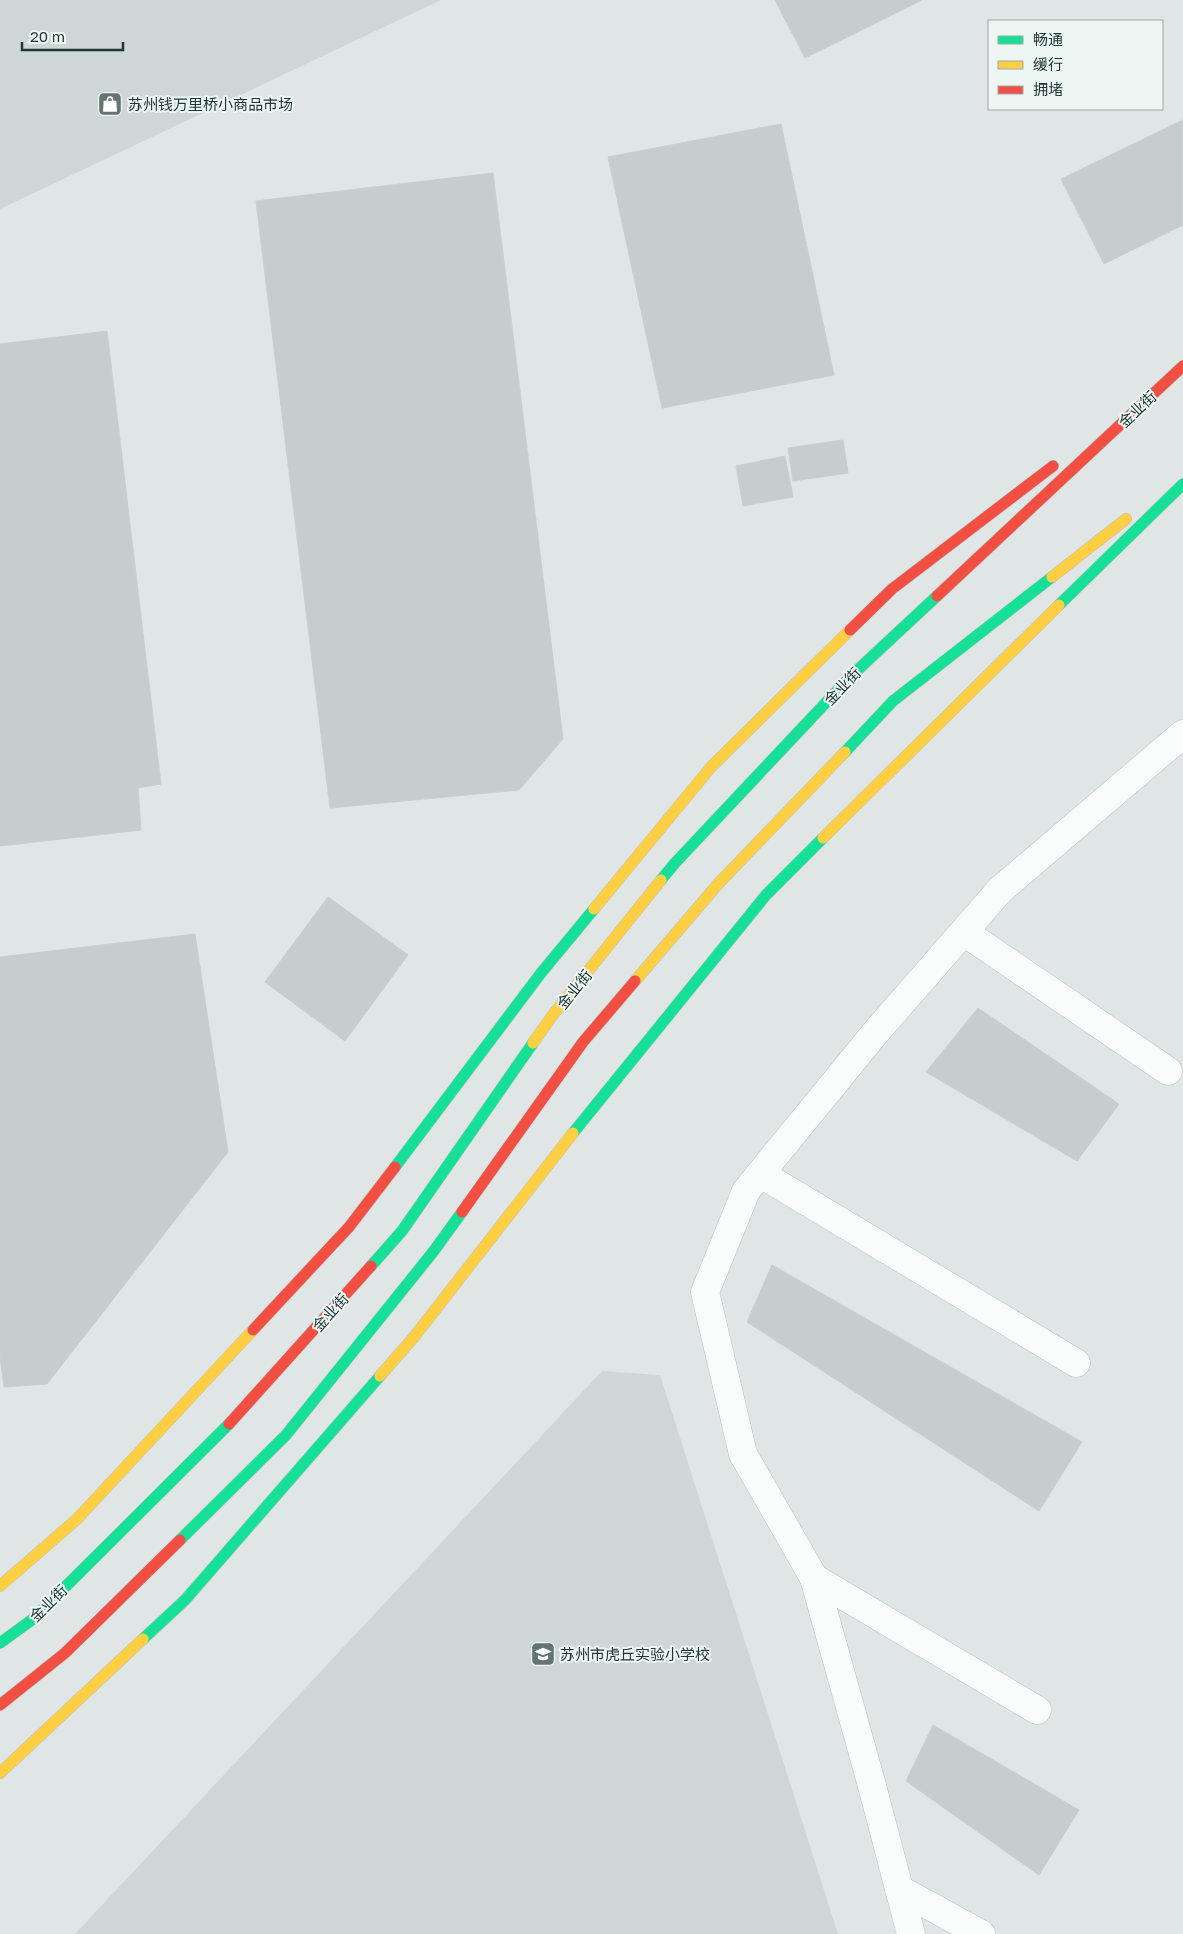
<svg xmlns="http://www.w3.org/2000/svg" width="1183" height="1934" font-family="'Golos Text','Noto Sans SC',sans-serif">
  <rect width="100%" height="100%" fill="#e0e5e5"/>
  <g fill="#ced7d5">
    <path d="M0 0H441L0 209Z"/>
    <path d="M602 1371 660 1375 838 1934H75Z"/>
  </g>
  <g fill="#c7cdcc" stroke="#c9cece">
    <path d="M775 0H922L805 58Z"/>
    <path d="M1183 120V225L1104 264 1061 179Z"/>
    <path d="M781 124 834 375 662 408 608 157Z"/>
    <path d="M493 173 563 739 519 790 330 808 256 201Z"/>
    <path d="M107 331 161 784 138 788 141 830 0 846V344Z"/>
    <path d="M843 440 848 473 793 481 788 448Z"/>
    <path d="M785 456 793 497 743 506 736 466Z"/>
    <path d="M328 897 408 955 345 1041 265 982Z"/>
    <path d="M195 934 228 1152 47 1384 4 1387 0 1357V957Z"/>
    <path d="M978 1008 1119 1104 1077 1161 926 1072Z"/>
    <path d="M772 1265 1082 1442 1039 1511 747 1322Z"/>
    <path d="M933 1725 1079 1810 1039 1875 906 1781Z"/>
  </g>
  <g fill="none" stroke-linecap="round" stroke-linejoin="round">
    <defs>
      <g id="street">
        <path d="M964 932 1168 1071"/>
        <path d="M761 1174 1076 1363"/>
        <path d="M814 1578 1037 1710"/>
        <path d="M899 1889 981 1934"/>
        <path d="M911 1934 871 1782 814 1578 743 1454 705 1292 746 1191 876 1032 1000 890 1183 734"/>
      </g>
      <g id="fast">
        <path d="M1059 605 1183 484"/>
        <path d="M845 752 893 701 1052 577"/>
        <path d="M661 880 675 863 850 677 937 596"/>
        <path d="M573 1133 766 895 823 838"/>
        <path d="M395 1167 541 973 594 909"/>
        <path d="M371 1266 402 1231 533 1043"/>
        <path d="M180 1540 286 1435 433 1252 462 1212"/>
        <path d="M143 1639 185 1600 380 1376"/>
        <path d="M0 1643 33 1619 229 1424"/>
      </g>
      <g id="slow">
        <path d="M1052 577 1126 519"/>
        <path d="M823 838 1059 605"/>
        <path d="M594 909 711 767 850 630"/>
        <path d="M635 981 718 884 845 752"/>
        <path d="M533 1043 552 1016 661 880"/>
        <path d="M380 1376 414 1337 573 1133"/>
        <path d="M0 1586 77 1519 253 1330"/>
        <path d="M0 1773 143 1639"/>
      </g>
      <g id="jam">
        <path d="M937 596 1183 366"/>
        <path d="M850 630 892 589 1053 466"/>
        <path d="M462 1212 583 1042 635 981"/>
        <path d="M253 1330 349 1227 395 1167"/>
        <path d="M229 1424 371 1266"/>
        <path d="M0 1705 65 1653 180 1540"/>
      </g>
    </defs>
    <use href="#street" stroke="#bdc2c2" stroke-width="29"/>
    <use href="#fast" stroke="#bcc3c2" stroke-width="12"/>
    <use href="#slow" stroke="#bcc3c2" stroke-width="12"/>
    <use href="#jam" stroke="#bcc3c2" stroke-width="12"/>
    <use href="#street" stroke="#fafbfb" stroke-width="28"/>
    <use href="#fast" stroke="#16e098" stroke-width="11"/>
    <use href="#slow" stroke="#ffcf43" stroke-width="11"/>
    <use href="#jam" stroke="#f24e42" stroke-width="11"/>
  </g>
  <defs>
    <symbol id="shop-square" viewBox="-11 -11 22 22"><rect x="-9" y="-9" width="18" height="18" rx="4" fill="#637473" stroke="#edf6f3"/><path d="M-5-2.5h2.3a2.7 3.5 0 0 1 5.4 0H5L5.5 6h-11ZM-1.5-2.5h3a1.5 2.3 0 0 0-3 0Z" fill="#fff"/></symbol>
    <symbol id="school-square" viewBox="-11 -11 22 22"><rect x="-9" y="-9" width="18" height="18" rx="4" fill="#637473" stroke="#edf6f3"/><path d="M0-5L7-2L0 1L-7-2ZM-4 1L0 2.5L4 1V4Q0 6-4 4Z" fill="#fff"/></symbol>
  </defs>
  <g fill-rule="evenodd">
    <use href="#shop-square" x="96" y="90" width="28" height="28"/>
    <use href="#school-square" x="529" y="1640" width="28" height="28"/>
  </g>
  <g text-anchor="middle" dominant-baseline="central" stroke-width="4" stroke-linejoin="round" paint-order="stroke">
    <g font-size="15" fill="#203736" stroke="#edf6f3" text-anchor="start">
      <text x="128" y="104">苏州钱万里桥小商品市场</text>
      <text x="560" y="1654">苏州市虎丘实验小学校</text>
    </g>
    <g font-size="15" fill="#203736" stroke="#edf6f3">
      <text transform="translate(1137 409) rotate(-43)">金业街</text>
      <text transform="translate(842 686) rotate(-46)">金业街</text>
      <text transform="translate(574 989) rotate(-51)">金业街</text>
      <text transform="translate(330 1312) rotate(-48)">金业街</text>
      <text transform="translate(48 1603) rotate(-44)">金业街</text>
    </g>
  </g>
  <rect x="988" y="20" width="175" height="90" fill="#edf6f3" stroke="#9baaa7"/>
  <rect x="998" y="36" width="25" height="8" fill="#16e098" stroke="#9baaa7"/>
  <text x="1033" y="45" font-size="15" fill="#203736">畅通</text>
  <rect x="998" y="61" width="25" height="8" fill="#ffcf43" stroke="#9baaa7"/>
  <text x="1033" y="70" font-size="15" fill="#203736">缓行</text>
  <rect x="998" y="86" width="25" height="8" fill="#f24e42" stroke="#9baaa7"/>
  <text x="1033" y="95" font-size="15" fill="#203736">拥堵</text>
  <path d="M22 42v8h101v-8" fill="none" stroke="#203736" stroke-width="2.5"/>
  <text x="30" y="42" font-size="15" fill="#203736" stroke="#edf6f3" stroke-width="4" paint-order="stroke">20 m</text>
</svg>
